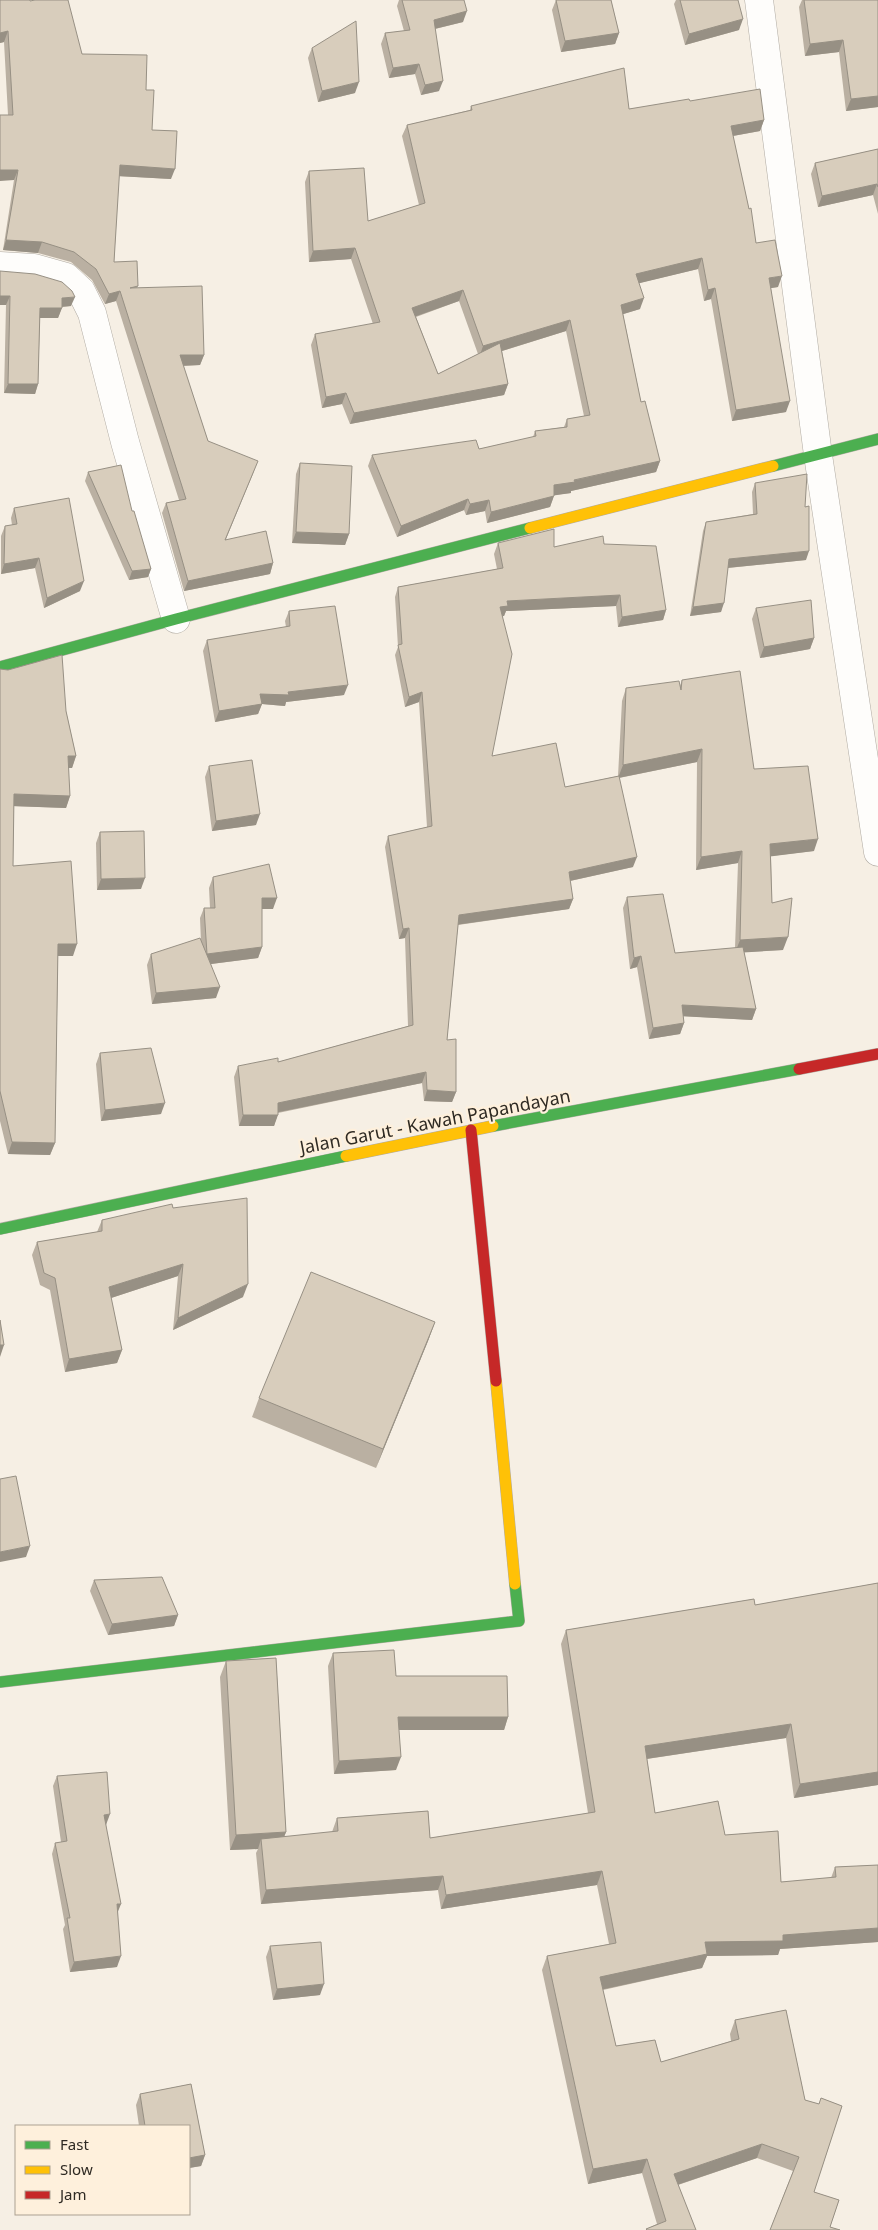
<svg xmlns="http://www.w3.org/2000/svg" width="878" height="2230" font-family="'Noto Sans',sans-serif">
  <rect width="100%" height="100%" fill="#f6efe4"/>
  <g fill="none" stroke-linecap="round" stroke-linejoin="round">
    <defs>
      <g id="street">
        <path d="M759 0 818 455 878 852"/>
        <path d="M0 266 34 268 66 277 81 291 92 313 125 442 176 619"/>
      </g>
      <g id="fast">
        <path d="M773 466 878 439"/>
        <path d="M0 667 176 619 530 528"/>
        <path d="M493 1126 799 1069"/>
        <path d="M0 1229 346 1156"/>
        <path d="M0 1682 519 1621 515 1584"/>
      </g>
      <g id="slow">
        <path d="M530 528 773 466"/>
        <path d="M346 1156 493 1126"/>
        <path d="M496 1381 515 1584"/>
      </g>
      <g id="jam">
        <path d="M799 1069 878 1054"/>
        <path d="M471 1130 496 1381"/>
      </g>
    </defs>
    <use href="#street" stroke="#b0aba3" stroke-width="29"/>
    <use href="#fast" stroke="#b0aba3" stroke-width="12"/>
    <use href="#slow" stroke="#b0aba3" stroke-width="12"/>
    <use href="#jam" stroke="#b0aba3" stroke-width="12"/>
    <use href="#street" stroke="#fefdfb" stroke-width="28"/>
    <use href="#fast" stroke="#4caf50" stroke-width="11"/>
    <use href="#slow" stroke="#ffc107" stroke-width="11"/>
    <use href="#jam" stroke="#c62828" stroke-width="11"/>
  </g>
  <g fill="#bab0a2" fill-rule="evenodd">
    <path d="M0 0 30 1 82 54 146 90 152 130 171 179 119 176 114 262 138 286 137 288 204 355 200 365 183 366 208 441 254 471 225 540 273 563 270 574 184 591 162 513 166 503 179 500 116 301 105 304 92 280 71 262 38 253 3 250 14 180 8 115 4 42 0 43Z"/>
    <path d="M399 0H464L463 22 435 29 439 91 421 95 415 74 389 78 381 44 385 33 404 31 397 6Z"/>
    <path d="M556 0H611L619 33 615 44 561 52 552 10Z"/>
    <path d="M676 0H738L739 30 685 45 674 4Z"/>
    <path d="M802 0H878V107L846 111 839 52 805 56 799 7Z"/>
    <path d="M312 48 355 93 318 102 308 58Z"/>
    <path d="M690 101 764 120 760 131 733 136 756 243 778 287 771 288 786 412 732 421 711 299 704 301 698 269 639 283 640 309 623 314 641 402 660 461 656 472 571 491V493L554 495 550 507 487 523 485 511 466 515 464 510 397 537 368 466 372 455 479 449 533 437 535 431 564 427 567 419 584 416 566 331 502 351 508 384 504 395 350 424 342 404 322 408 311 345 315 334 373 324 351 259 309 262 305 182 309 171 368 221 419 205 402 136 407 125 470 110 471 106 629 109ZM459 301 478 354 438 374 416 317Z"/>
    <path d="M878 149V214L873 195 818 207 811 174 815 163Z"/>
    <path d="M0 271 71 306 62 307 58 318H40L38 384 35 394 4 393 6 305H0Z"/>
    <path d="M300 463 349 534 345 545 292 543 296 474Z"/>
    <path d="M88 472 132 511 151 569 148 577 129 580 85 481Z"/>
    <path d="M755 483 805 507 806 560 728 568 721 612 690 616 703 531 706 522 753 514 752 492Z"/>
    <path d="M14 508 80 591 44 608 35 568 1 574V536L5 526 12 525 11 518Z"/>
    <path d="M498 543 554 547 604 544 666 610 663 620 618 627 616 606 506 611 504 616H503L492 756 565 787 618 776 622 701 626 688 680 686 682 680 754 769 814 851 771 856 772 903 783 950 744 952 756 1009 752 1020 683 1016 684 1023 680 1034 649 1039 637 967 630 969 623 908 627 897 675 953 735 948 738 863 696 870 697 762 619 778 633 867 570 881 573 899 569 909 458 925 447 1040 456 1092 452 1102 424 1101 422 1083 278 1113 274 1126H239L234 1077 238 1066 278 1062 408 1026 405 938 399 939 385 847 388 836 427 827 419 702 405 707 395 655 398 647 395 597 398 587 497 569 494 554Z"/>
    <path d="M756 608 814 638 810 649 760 658 752 619Z"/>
    <path d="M289 611 344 695 286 702 285 706 262 704 258 714 215 722 203 651 207 640 286 627 285 621Z"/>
    <path d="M0 669 66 711 76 756 72 768H68L70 796 66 808 14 806 13 866 73 956H58L55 1143 50 1155 8 1154 0 1121Z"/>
    <path d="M209 766 256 825 212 831 205 777Z"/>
    <path d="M100 832 141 889 97 890 96 843Z"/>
    <path d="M213 877 273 909H262V947L258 958 211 964 216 998 152 1004 147 965 151 954 201 942 200 918 204 908H210L209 888Z"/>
    <path d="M100 1053 161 1114 101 1121 96 1064Z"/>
    <path d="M173 1208 243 1297 173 1330 178 1276 111 1298 122 1350 117 1363 65 1372 50 1290 40 1285 32 1255 37 1242 97 1232 102 1220Z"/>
    <path d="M435 1322 428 1341 376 1468 252 1417 259 1398Z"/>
    <path d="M94 1580 178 1615 174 1626 108 1635 90 1591Z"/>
    <path d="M878 1583V1785L794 1798 786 1738 647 1759 655 1813 718 1801 725 1835 778 1831 781 1882 831 1878 835 1867 878 1865V1942L780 1949 778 1955 707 1956 702 1968 603 1990 616 2046 655 2040 661 2062 731 2041 730 2034 735 2020 786 2010 805 2100 819 2104 821 2098 842 2106 814 2192 839 2200 830 2227 840 2230H770L793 2171 757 2158 678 2185 696 2230H646V2229L657 2224 642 2173 588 2184 542 1970 547 1956 609 1944 597 1885 441 1909 438 1890 261 1904 256 1853 258 1849 230 1850 220 1677 226 1661 276 1658 286 1832 284 1837 332 1832 337 1818 428 1811 430 1838 588 1813 561 1644 566 1630 754 1599 755 1605Z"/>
    <path d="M333 1653 396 1676 508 1717 504 1730H399L396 1770 334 1774 328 1666Z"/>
    <path d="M57 1776 106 1825 118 1913 117 1967 70 1972 63 1929 65 1925 52 1854 55 1843 61 1842 53 1786Z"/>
    <path d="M270 1946 320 1995 273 2000 266 1957Z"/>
    <path d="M191 2084 205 2155 201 2166 189 2168V2126H139L136 2105 140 2094Z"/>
  </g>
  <g fill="#979084">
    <path d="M467 11 463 22 430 30 434 20Z"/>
    <path d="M743 19 739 30 685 45 689 34Z"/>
    <path d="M8 31 4 42 0 43V33Z"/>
    <path d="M619 33 615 44 561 52 565 41Z"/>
    <path d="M843 40 839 52 805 56 810 44Z"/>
    <path d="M419 64 415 74 389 78 393 68Z"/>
    <path d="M443 81 439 91 421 95 425 85Z"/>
    <path d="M359 82 355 93 318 102 322 91Z"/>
    <path d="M878 96V107L846 111 851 99Z"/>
    <path d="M764 120 760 131 727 137 731 126Z"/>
    <path d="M120 165 175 169 171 179 116 176Z"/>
    <path d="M0 170H18L14 180 0 181Z"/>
    <path d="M877 184 873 195 818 207 822 196Z"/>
    <path d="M6 240 42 242 38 253 3 250Z"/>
    <path d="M355 248 351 259 309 262 313 251Z"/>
    <path d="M702 258 698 269 632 285 636 274Z"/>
    <path d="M782 276 778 287 765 289 769 278Z"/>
    <path d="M715 288 711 299 704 301 708 290Z"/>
    <path d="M463 290 459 301 408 319 412 308Z"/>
    <path d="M120 291 116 301 105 304 109 294Z"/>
    <path d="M0 296H10L6 305H0Z"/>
    <path d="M75 297 71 306 59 307 62 298Z"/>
    <path d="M644 298 640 309 617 316 621 305Z"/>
    <path d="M40 308H62L58 318H37Z"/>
    <path d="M570 320 566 331 479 358 483 346Z"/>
    <path d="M180 355H204L200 365 176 366Z"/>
    <path d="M8 384H38L35 394 4 393Z"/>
    <path d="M508 384 504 395 350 424 354 413Z"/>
    <path d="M346 393 342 404 322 408 326 397Z"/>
    <path d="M790 401 786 412 732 421 736 410Z"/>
    <path d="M258 461 254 471 221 551 225 540Z"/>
    <path d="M660 461 656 472 571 491V493L550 496 554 485Z"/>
    <path d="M554 496 550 507 487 523 491 512Z"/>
    <path d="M468 499 464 510 397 537 401 526Z"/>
    <path d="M489 500 485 511 466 515 470 504Z"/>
    <path d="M296 532 349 534 345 545 292 543Z"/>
    <path d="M809 551 806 560 726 568 729 559Z"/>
    <path d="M39 558 35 568 1 574 4 564Z"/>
    <path d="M273 563 270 574 184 591 188 581Z"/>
    <path d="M151 569 148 577 129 580 132 571Z"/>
    <path d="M84 581 80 591 44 608 47 598Z"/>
    <path d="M620 595 616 606 506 611 504 616 496 617 500 607 507 601Z"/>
    <path d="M724 603 721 612 690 616 693 607Z"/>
    <path d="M666 610 663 620 618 627 622 617Z"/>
    <path d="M814 638 810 649 760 658 764 647Z"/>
    <path d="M348 685 344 695 286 702 285 706 262 704 258 714 215 722 219 711 260 694 288 692Z"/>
    <path d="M422 692 419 702 405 707 409 697Z"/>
    <path d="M702 749 697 762 618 778 623 765Z"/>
    <path d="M68 756H76L72 768H63Z"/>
    <path d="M14 794 70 796 66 808 10 806Z"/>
    <path d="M260 814 256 825 212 831 216 821Z"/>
    <path d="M818 839 814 851 766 857 770 844Z"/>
    <path d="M742 851 738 863 696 870 701 857Z"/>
    <path d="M637 857 633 867 565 882 569 872Z"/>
    <path d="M145 878 141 889 97 890 101 879Z"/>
    <path d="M262 898H277L273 909H258Z"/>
    <path d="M573 899 569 909 455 925 459 915Z"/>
    <path d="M409 928 405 938 399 939 403 929Z"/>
    <path d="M788 937 783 950 735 953 740 940Z"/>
    <path d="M58 944H77L73 956H54Z"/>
    <path d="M262 947 258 958 203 965 207 954Z"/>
    <path d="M641 956 637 967 630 969 634 958Z"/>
    <path d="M220 987 216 998 152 1004 156 993Z"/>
    <path d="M682 1005 756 1009 752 1020 678 1016Z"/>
    <path d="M684 1023 680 1034 649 1039 653 1028Z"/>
    <path d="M426 1072 422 1083 274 1113 278 1103Z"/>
    <path d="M427 1090 456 1092 452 1102 424 1101Z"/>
    <path d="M165 1103 161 1114 101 1121 105 1110Z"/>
    <path d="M243 1115H278L274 1126H239Z"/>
    <path d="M12 1142 55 1143 50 1155 8 1154Z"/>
    <path d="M183 1264 178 1276 105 1300 109 1287Z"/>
    <path d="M248 1284 243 1297 173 1330 178 1318Z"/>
    <path d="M435 1322 428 1341 376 1468 383 1449Z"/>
    <path d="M0 1345H4L0 1357Z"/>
    <path d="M122 1350 117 1363 65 1372 69 1359Z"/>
    <path d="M30 1546 26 1557 0 1562V1552Z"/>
    <path d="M178 1615 174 1626 108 1635 112 1624Z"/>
    <path d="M398 1717H508L504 1730H394Z"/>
    <path d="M791 1724 786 1738 639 1760 645 1746Z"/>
    <path d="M401 1757 396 1770 334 1774 339 1761Z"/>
    <path d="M878 1772V1785L794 1798 800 1784Z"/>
    <path d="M110 1814 106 1825 100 1826 104 1815Z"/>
    <path d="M286 1832 280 1847 261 1839 258 1849 230 1850 236 1835Z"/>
    <path d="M602 1871 597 1885 441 1909 446 1895Z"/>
    <path d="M443 1876 438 1890 261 1904 266 1890Z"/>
    <path d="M117 1904H121L117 1914Z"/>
    <path d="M878 1928V1942L780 1949 778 1955 707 1956 702 1968 595 1991 600 1977 705 1942 783 1935Z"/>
    <path d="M121 1956 117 1967 70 1972 74 1962Z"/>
    <path d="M324 1984 320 1995 273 2000 277 1989Z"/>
    <path d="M762 2144 757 2158 668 2188 674 2174Z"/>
    <path d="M205 2155 201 2166 189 2168V2158Z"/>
    <path d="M647 2159 642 2173 588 2184 593 2169Z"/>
  </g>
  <g fill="#d8cdbc" stroke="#979084">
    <path d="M0 0H30V1L35 0H68L82 54 147 55 146 90H154L152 130 177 131 175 169 120 165 114 262 137 261 138 286 130 288 202 286 204 355H180L208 441 258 461 225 540 266 531 273 563 188 581 166 503 186 499 120 291 109 294 96 269 74 252 42 242 6 240 18 170H0V115H13L8 31 0 33Z"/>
    <path d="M402 0H464L467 11 434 20 443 81 425 85 419 64 393 68 385 33 410 30Z"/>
    <path d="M556 0H611L619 33 565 41Z"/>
    <path d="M680 0H738L743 19 689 34Z"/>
    <path d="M804 0H878V96L851 99 843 40 810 44Z"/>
    <path d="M356 21 359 82 322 91 312 48Z"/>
    <path d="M624 68 629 109 689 99 690 101 760 89 764 120 731 126 749 209 751 208 756 243 775 240 782 276 769 278 790 401 736 410 715 288 708 290 702 258 636 274 644 298 621 305 641 402 645 401 660 461 574 480 575 482 554 485V496L491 512 489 500 470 504 468 499 401 526 372 455 476 440 479 449 536 436 535 431 567 427V419L590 415 570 320 483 346 463 290 412 308 438 374 500 343 508 384 354 413 346 393 326 397 315 334 380 322 355 248 313 251 309 171 364 168 368 221 425 203 407 125 472 110 471 106Z"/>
    <path d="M878 149V187L877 184 822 196 815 163Z"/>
    <path d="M0 271 35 274 62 282 72 291 75 297 62 298V308H40L38 384H8L10 296H0Z"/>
    <path d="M300 463 352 466 349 534 296 532Z"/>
    <path d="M121 465 132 511H134L151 569 132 571 88 472Z"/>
    <path d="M807 474 805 507 809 506V551L729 559 724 603 693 607 706 522 757 514 755 483Z"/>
    <path d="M69 498 84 581 47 598 39 558 4 564 5 526 17 524 14 508Z"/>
    <path d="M554 529V547L603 536 604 544 656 546 666 610 622 617 620 595 507 601 508 606 500 607 512 654 492 756 556 743 565 787 619 776 637 857 569 872 573 899 459 915 447 1040 456 1039V1092L427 1090 426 1072 278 1103V1115H243L238 1066 278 1058V1062L413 1025 409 928 403 929 388 836 432 826 422 692 409 697 398 645 402 644 398 587 503 568 498 543Z"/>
    <path d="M811 600 814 638 764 647 756 608Z"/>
    <path d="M335 606 348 685 288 692 289 695 260 694 262 704 219 711 207 640 290 626 289 611Z"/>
    <path d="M62 655 66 711 76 756H68L70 796 14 794 13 866 71 861 77 944H58L55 1143 12 1142 0 1091V669L8 670Z"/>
    <path d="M740 671 754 769 808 766 818 839 770 844 772 903 792 898 788 937 740 940 742 851 701 857 702 749 623 765 626 688 679 681 681 690 682 680Z"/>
    <path d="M252 760 260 814 216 821 209 766Z"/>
    <path d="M144 831 145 878 101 879 100 832Z"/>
    <path d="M269 864 277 898H262V947L207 954 204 908H215L213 877Z"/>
    <path d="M663 894 675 953 743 947 756 1009 682 1005 684 1023 653 1028 641 956 634 958 627 897Z"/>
    <path d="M200 938 220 987 156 993 151 954Z"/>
    <path d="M151 1048 165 1103 105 1110 100 1053Z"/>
    <path d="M247 1198 248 1284 178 1318 183 1264 109 1287 122 1350 69 1359 55 1278 44 1273 37 1242 102 1231V1220L172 1204 173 1208Z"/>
    <path d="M311 1272 435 1322 383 1449 259 1398Z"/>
    <path d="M0 1320 4 1345H0Z"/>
    <path d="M16 1476 30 1546 0 1552V1479Z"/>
    <path d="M162 1577 178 1615 112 1624 94 1580Z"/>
    <path d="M878 1583V1772L800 1784 791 1724 645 1746 655 1813 718 1801 725 1835 778 1831 781 1882 836 1877 835 1867 878 1865V1928L783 1935V1941L705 1942 707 1954 600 1977 616 2046 655 2040 661 2062 739 2039 735 2020 786 2010 805 2100 819 2104 821 2098 842 2106 814 2192 839 2200 830 2227 840 2230H770L799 2157 762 2144 674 2174 696 2230H647L646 2229 666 2221 647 2159 593 2169 547 1956 616 1943 602 1871 446 1895 443 1876 266 1890 261 1839 338 1831 337 1818 428 1811 430 1838 595 1812 566 1630 754 1599 755 1605Z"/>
    <path d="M394 1650 396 1676H507L508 1717H398L401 1757 339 1761 333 1653Z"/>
    <path d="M276 1658 286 1832 236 1835 226 1661Z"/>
    <path d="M107 1772 110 1814 104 1815 121 1904H117L121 1956 74 1962 67 1918H70L55 1843 67 1841 57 1776Z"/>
    <path d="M321 1942 324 1984 277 1989 270 1946Z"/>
    <path d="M191 2084 205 2155 189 2158V2126H145L140 2094Z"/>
  </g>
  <g text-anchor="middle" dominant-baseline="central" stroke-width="4.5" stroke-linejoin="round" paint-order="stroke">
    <g font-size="18" fill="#2f2a23" stroke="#fef0dc">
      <text transform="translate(435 1121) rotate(-11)">Jalan Garut - Kawah Papandayan</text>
    </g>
  </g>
  <rect x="15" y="2125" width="175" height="90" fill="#fef0dc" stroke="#aba192"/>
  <rect x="25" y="2141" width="25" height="8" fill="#4caf50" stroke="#aba192"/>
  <text x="60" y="2150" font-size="15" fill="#2f2a23">Fast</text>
  <rect x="25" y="2166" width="25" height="8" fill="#ffc107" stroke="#aba192"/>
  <text x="60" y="2175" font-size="15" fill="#2f2a23">Slow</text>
  <rect x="25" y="2191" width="25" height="8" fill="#c62828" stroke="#aba192"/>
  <text x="60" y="2200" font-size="15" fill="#2f2a23">Jam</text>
</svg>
